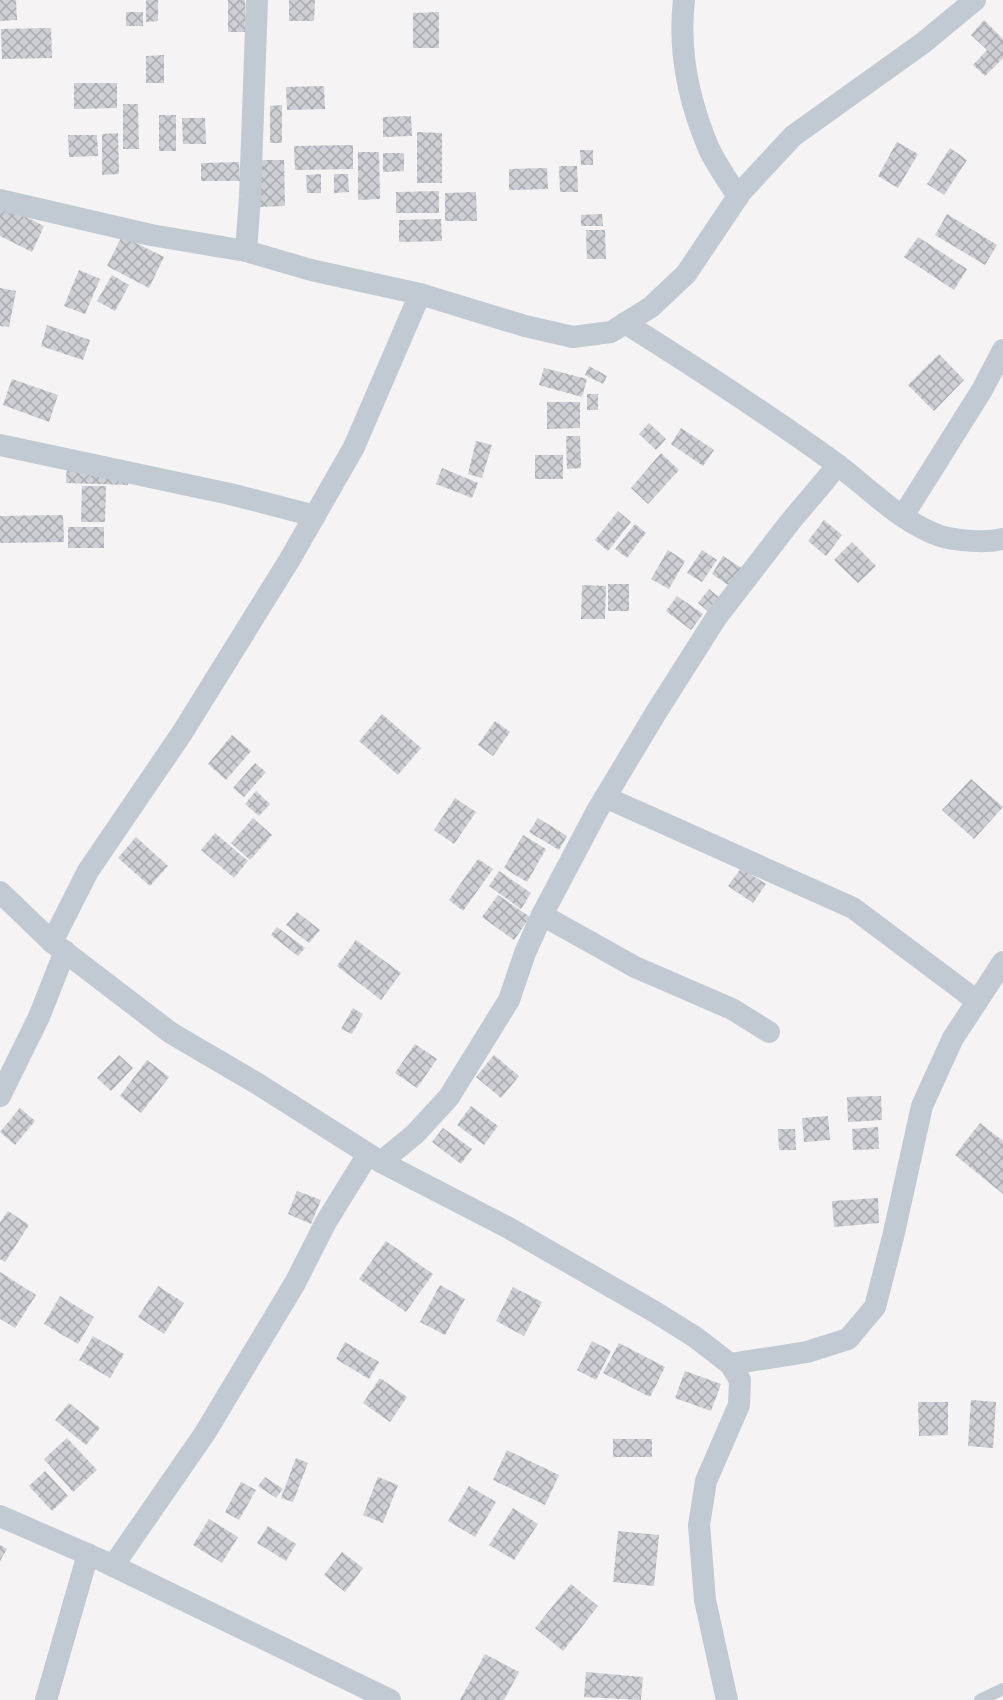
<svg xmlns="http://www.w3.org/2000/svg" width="1003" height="1700" font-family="'Nunito Sans',sans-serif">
  <defs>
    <pattern id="building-cross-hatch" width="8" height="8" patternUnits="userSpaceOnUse" patternTransform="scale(1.5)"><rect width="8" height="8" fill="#cdcfd5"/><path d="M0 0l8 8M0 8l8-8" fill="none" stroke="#a8abb0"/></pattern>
  </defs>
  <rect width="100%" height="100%" fill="#f5f3f3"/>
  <g fill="url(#building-cross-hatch)">
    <path d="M0 0H16L17 20 0 21Z"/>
    <path d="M146 0H158V21L146 22Z"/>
    <path d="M228 0H245L246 32H228Z"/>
    <path d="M289 0H315L314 21H289Z"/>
    <rect x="126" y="12" width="17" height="14"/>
    <path d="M439 12V48H413V13Z"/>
    <path d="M984 20 1003 39V58L985 76 973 65 987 50 971 35Z"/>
    <path d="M51 28 52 58 2 59 1 29Z"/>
    <path d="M164 55V83H146V56Z"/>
    <path d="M74 83H117V108L74 109Z"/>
    <path d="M324 86 325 109 287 110 286 87Z"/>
    <path d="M123 104H138L139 149H123Z"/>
    <path d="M282 105V143H270V106Z"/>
    <rect x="159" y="115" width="17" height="36"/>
    <path d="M411 116 412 136 383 137V117Z"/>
    <path d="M182 118H205L206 144H183Z"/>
    <path d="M417 132 442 133V183H417Z"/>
    <path d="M118 133 119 174 102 175V134Z"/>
    <path d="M68 135H97L98 156 69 157Z"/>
    <path d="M897 142 918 154 898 188 878 176Z"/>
    <path d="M353 145V169L295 170 294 146Z"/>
    <path d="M950 148 967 160 944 195 927 184Z"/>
    <path d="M580 150H593V165H581Z"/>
    <path d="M358 152H379L380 199 358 200Z"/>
    <path d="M383 153H404V171L383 172Z"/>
    <path d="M259 160H284L285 206 260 207Z"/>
    <path d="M239 162 240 181H201V163Z"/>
    <path d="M559 166H577L578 192H560Z"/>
    <path d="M547 168 548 189 509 190V169Z"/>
    <path d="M321 174V193H307L306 175Z"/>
    <path d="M334 174H348L349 192 334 193Z"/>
    <path d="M439 191V213H396V192Z"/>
    <path d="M476 192 477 221H445V193Z"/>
    <path d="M0 204 44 226 32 252 0 236Z"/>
    <path d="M602 214 603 226H581V215Z"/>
    <path d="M947 214 997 245 985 265 935 235Z"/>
    <path d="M441 219 442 241 399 242V220Z"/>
    <path d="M586 230H605L606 259H587Z"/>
    <path d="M122 236 164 257 149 288 107 266Z"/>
    <path d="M918 237 967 269 954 290 904 257Z"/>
    <path d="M79 270 100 279 85 314 64 306Z"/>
    <path d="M112 275 129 285 115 311 97 301Z"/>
    <path d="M0 288 16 291 9 327 0 326Z"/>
    <path d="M47 325 90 340 83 360 41 346Z"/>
    <path d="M939 354 964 380 934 411 908 385Z"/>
    <path d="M589 366 607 376 603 384 585 375Z"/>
    <path d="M544 368 587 379 582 397 539 385Z"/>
    <path d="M12 379 58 395 49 422 3 405Z"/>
    <rect x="587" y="394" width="11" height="16"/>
    <path d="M547 402H580V428L547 429Z"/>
    <path d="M649 423 666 439 656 450 639 434Z"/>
    <path d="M681 428 714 450 703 466 671 444Z"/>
    <path d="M566 436H580L581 468 567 469Z"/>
    <path d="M476 441 492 445 482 478 468 474Z"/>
    <path d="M661 453 679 470 648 504 631 488Z"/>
    <rect x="535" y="455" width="28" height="24"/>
    <path d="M67 461 129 464 128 485 66 483Z"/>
    <path d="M442 468 478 483 472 498 436 484Z"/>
    <path d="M82 486H106L105 522H81Z"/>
    <path d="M618 511 631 522 608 551 595 540Z"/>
    <path d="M63 515 64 542 0 543V516Z"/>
    <path d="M824 520 842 535 826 556 808 541Z"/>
    <path d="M635 524 646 533 627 558 615 549Z"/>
    <rect x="68" y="527" width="36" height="21"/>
    <path d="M852 542 876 566 858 583 834 560Z"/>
    <path d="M668 550 685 561 669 589 651 579Z"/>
    <path d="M702 550 717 560 702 582 687 573Z"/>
    <path d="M723 556 743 569 731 587 712 574Z"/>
    <rect x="608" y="584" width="21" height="27"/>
    <path d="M582 585 606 586 605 619H581Z"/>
    <path d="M709 589 721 599 710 613 698 603Z"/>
    <path d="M677 596 703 614 691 630 666 611Z"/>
    <path d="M382 714 421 748 398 775 359 741Z"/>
    <path d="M495 721 510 732 493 756 478 745Z"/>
    <path d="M232 735 251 751 226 780 208 764Z"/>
    <path d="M255 763 266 772 244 797 233 788Z"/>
    <path d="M971 779 1003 807 974 839 942 810Z"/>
    <path d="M256 791 270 804 259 816 245 804Z"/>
    <path d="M455 798 476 812 454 844 434 830Z"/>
    <path d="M253 818 272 835 250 860 231 843Z"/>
    <path d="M538 818 567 836 559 850 529 832Z"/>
    <path d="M215 833 248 861 234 878 201 850Z"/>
    <path d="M523 835 546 849 527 882 504 868Z"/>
    <path d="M136 837 168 866 150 886 118 858Z"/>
    <path d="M478 859 493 869 463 911 449 900Z"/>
    <path d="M741 868 766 884 753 903 728 886Z"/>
    <path d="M499 871 531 893 521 909 489 886Z"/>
    <path d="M498 895 530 917 514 940 482 917Z"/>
    <path d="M297 912 320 930 309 943 286 925Z"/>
    <path d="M277 927 305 948 298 956 271 935Z"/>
    <path d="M356 940 401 973 381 1000 337 966Z"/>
    <path d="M353 1008 363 1014 352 1034 341 1029Z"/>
    <path d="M415 1044 437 1059 417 1088 395 1073Z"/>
    <path d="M119 1055 133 1068 111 1091 97 1078Z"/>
    <path d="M494 1055 519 1076 501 1098 476 1077Z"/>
    <path d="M147 1060 169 1077 141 1113 120 1096Z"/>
    <path d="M881 1096 882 1120 848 1122 847 1097Z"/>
    <path d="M471 1106 498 1126 484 1145 457 1125Z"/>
    <path d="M20 1108 35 1121 15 1145 0 1132Z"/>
    <path d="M828 1116 830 1140 804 1142 802 1118Z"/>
    <path d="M980 1123 1003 1141V1194L955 1155Z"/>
    <path d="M878 1127 879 1149 853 1150 852 1129Z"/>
    <path d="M443 1128 472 1149 461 1164 432 1142Z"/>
    <path d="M778 1129H795L796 1150H779Z"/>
    <path d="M297 1191 321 1200 311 1224 288 1214Z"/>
    <path d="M878 1198 879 1223 834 1227 832 1201Z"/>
    <path d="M8 1211 29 1225 5 1262 0 1259V1222Z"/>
    <path d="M386 1241 433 1274 406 1312 359 1279Z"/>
    <path d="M0 1272 36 1295 15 1328 0 1319Z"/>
    <path d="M440 1285 465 1299 445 1335 420 1322Z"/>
    <path d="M158 1286 184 1303 164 1334 138 1317Z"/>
    <path d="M513 1287 542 1302 524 1336 496 1321Z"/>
    <path d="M60 1296 94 1317 78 1344 44 1324Z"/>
    <path d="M93 1336 124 1354 110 1378 79 1360Z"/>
    <path d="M592 1341 611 1351 596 1380 577 1370Z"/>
    <path d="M345 1342 379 1362 369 1379 336 1359Z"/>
    <path d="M619 1343 665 1367 650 1397 603 1373Z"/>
    <path d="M685 1371 721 1384 711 1411 675 1398Z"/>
    <path d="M380 1378 407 1397 390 1422 363 1403Z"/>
    <path d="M971 1400 996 1402 993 1448 968 1446Z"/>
    <path d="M918 1402H948V1435L919 1436Z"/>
    <path d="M69 1403 100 1428 86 1445 55 1420Z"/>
    <path d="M67 1438 97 1470 73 1492 44 1459Z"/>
    <rect x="613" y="1439" width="39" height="18"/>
    <path d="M507 1450 559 1475 545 1505 493 1480Z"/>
    <path d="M296 1458 308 1463 293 1502 281 1498Z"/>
    <path d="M45 1471 68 1496 52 1511 29 1486Z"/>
    <path d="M265 1477 283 1489 276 1498 258 1486Z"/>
    <path d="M378 1477 398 1485 383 1523 363 1515Z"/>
    <path d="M241 1482 256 1490 239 1520 225 1512Z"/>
    <path d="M469 1486 496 1502 475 1537 448 1521Z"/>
    <path d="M513 1508 538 1524 514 1560 489 1545Z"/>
    <path d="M209 1519 238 1537 222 1563 193 1545Z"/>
    <path d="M268 1526 296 1544 286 1561 257 1543Z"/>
    <path d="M618 1531 659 1535 654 1586 613 1582Z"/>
    <path d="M0 1545 7 1549 0 1561Z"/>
    <path d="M342 1552 363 1568 345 1592 324 1575Z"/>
    <path d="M571 1584 598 1606 563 1651 535 1628Z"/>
    <path d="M485 1654 519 1672 504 1700H460Z"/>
    <path d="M586 1672 643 1677 641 1700 584 1697Z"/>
  </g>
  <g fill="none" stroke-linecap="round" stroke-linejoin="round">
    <path stroke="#c1cad2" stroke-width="12" d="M980 1700 1003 1689"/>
    <g stroke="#c1cad2" stroke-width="22">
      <path d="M684 0C678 51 689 102 709 149 717 166 729 182 738 197"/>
      <path d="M0 200 151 235 246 251 311 270 420 294 525 326 573 337 611 332 651 307 686 274 741 192 793 136 923 43 975 0"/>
      <path d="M246 251 250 197 257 0"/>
      <path d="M625 323C695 367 764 412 831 460 866 485 898 521 940 536 957 541 986 543 1003 539"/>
      <path d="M0 445 230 494 315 516"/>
      <path d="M903 516 982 390 1003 350"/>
      <path d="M605 797 853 908 977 1001"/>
      <path d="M0 892 52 942 171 1033 258 1084 381 1162 507 1227 655 1312 695 1337 730 1364 740 1380 739 1405 706 1481 699 1525 705 1600 727 1700"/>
      <path d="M542 915 635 967 732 1009 769 1032"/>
      <path d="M52 942 88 871 182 733 290 559 354 447 420 294"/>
      <path d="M0 1096 39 1017 65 951"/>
      <path d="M381 1162 415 1134 449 1097 509 1000 525 953 542 915 597 811 657 711 716 618 790 522 838 465"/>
      <path d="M730 1364 807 1352 848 1339 875 1307 893 1237 922 1106 953 1038 1003 962"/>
      <path d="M0 1516 103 1561 390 1700"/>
      <path d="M113 1566 205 1433 295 1283 326 1222 368 1154"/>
      <path d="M46 1700 88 1554"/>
    </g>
  </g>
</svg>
